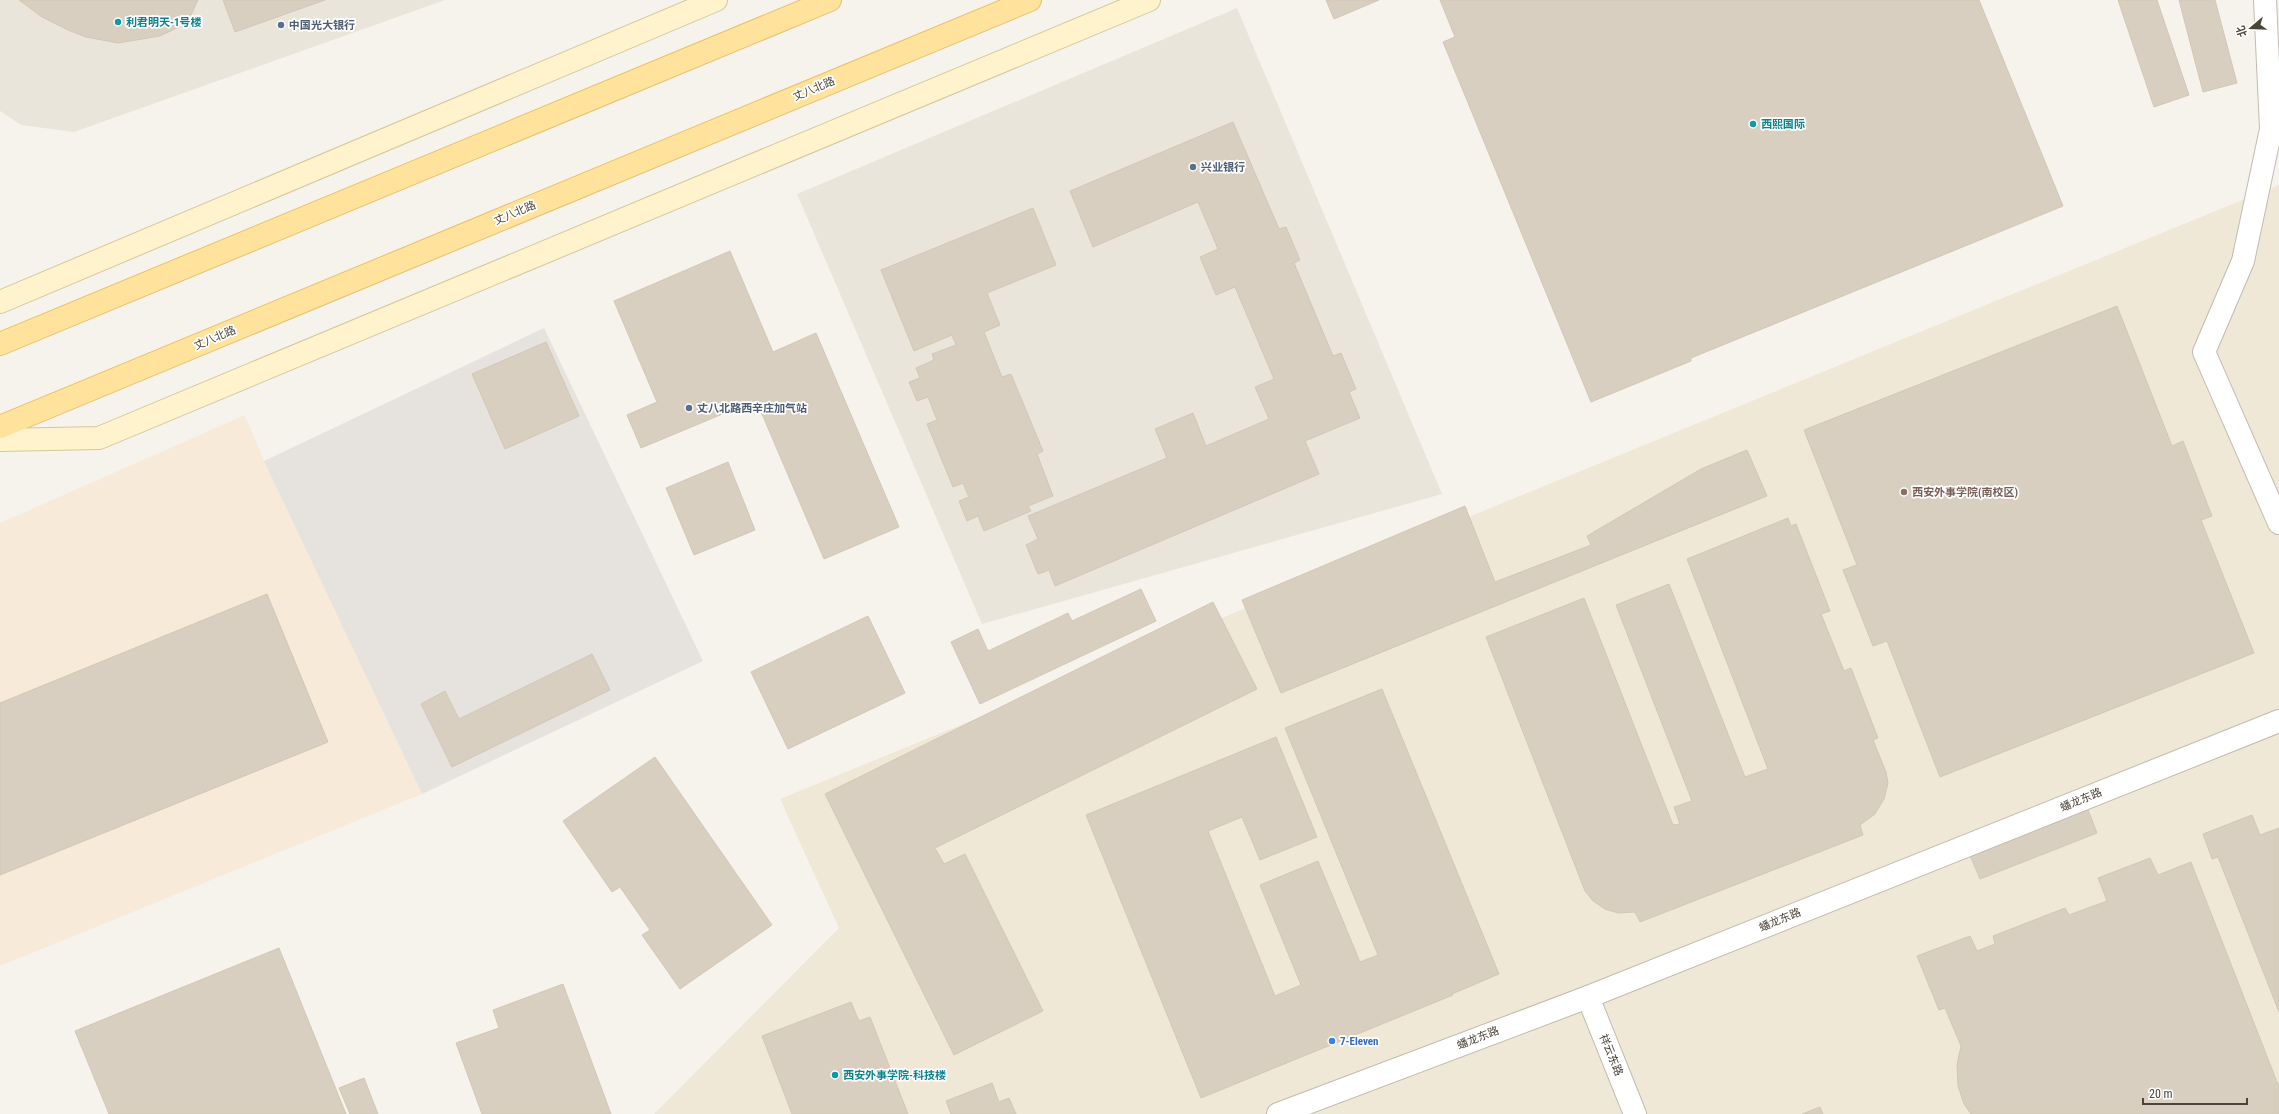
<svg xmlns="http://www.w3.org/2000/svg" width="2279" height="1114" font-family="'Roboto Condensed','Noto Sans SC',sans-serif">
  <rect width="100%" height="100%" fill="#f6f3ec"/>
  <g fill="#eae5da">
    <path d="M0 0H445L74 132 21 125 0 111Z"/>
    <path d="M1237 8 1442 494 982 624 797 194Z"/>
  </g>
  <path fill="#f7ead8" d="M245 415 264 461 422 794 0 966V523Z"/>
  <path fill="#e6e2dd" d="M544 328 703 661 422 794 264 461Z"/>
  <path fill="#efe8d6" d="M2279 185V1114H654L839 928 780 799Z"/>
  <g fill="#d8cfc1" stroke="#d3c7b4">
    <path d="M19 0H198L191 15 179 27 160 36 118 43 86 37 68 30 42 17Z"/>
    <path d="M223 0H325L235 32Z"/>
    <path d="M1326 0H1379L1334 19Z"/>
    <path d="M1440 0H1979L2063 206 1691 358V361L1591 402 1443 42 1455 37Z"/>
    <path d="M2118 0H2157L2189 95 2154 107Z"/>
    <path d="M2179 0H2215L2237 83 2203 92Z"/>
    <path d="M1233 122 1279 229 1286 227 1300 260 1294 263 1333 356 1341 353 1356 389 1349 392 1360 418 1305 441 1319 474 1055 586 1049 570 1038 574 1026 545 1038 539 1028 516 1167 458 1155 429 1193 413 1206 446 1269 419 1255 387 1274 379 1235 287 1216 295 1200 257 1218 249 1198 202 1093 247 1070 191Z"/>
    <path d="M1033 208 1056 265 987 293 1000 325 984 332 1002 377 1011 374 1043 451 1037 454 1053 496 1028 506 1031 511 984 531 978 516 967 521 959 501 969 497 963 483 953 487 927 424 937 420 928 397 917 401 909 382 920 378 916 368 934 360 932 354 956 345 952 335 914 351 881 270Z"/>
    <path d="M730 251 773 352 816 333 899 527 824 559 756 400 641 448 627 415 657 402 614 301Z"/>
    <path d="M2117 306 2172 446 2183 441 2212 516 2201 520 2254 653 1940 777 1887 641 1873 646 1843 570 1857 565 1804 430Z"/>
    <path d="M546 342 579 416 505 449 472 374Z"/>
    <path d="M1747 450 1767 496 1281 693 1242 600 1465 506 1495 582 1591 545 1587 536 1701 469Z"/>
    <path d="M728 462 755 530 694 555 666 488Z"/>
    <path d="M1788 518 1791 526 1796 524 1830 611 1821 614 1844 671 1851 668 1878 738 1873 740 1886 772 1888 783 1884 799 1875 814 1860 825 1863 835 1640 922 1635 912 1618 913 1605 909 1593 901 1585 891 1486 637 1584 598 1673 825 1680 824 1674 807 1692 801 1616 605 1669 584 1745 777 1768 769 1687 559Z"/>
    <path d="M1141 589 1156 621 980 704 951 642 978 629 988 651 1068 613 1072 621Z"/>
    <path d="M267 594 328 742 0 875V703Z"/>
    <path d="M1213 602 1257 689 935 848 944 864 965 854 1043 1011 954 1055 825 794Z"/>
    <path d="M868 616 905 693 788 749 751 672Z"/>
    <path d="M592 654 610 690 452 767 421 704 445 691 459 719Z"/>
    <path d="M1382 689 1499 974 1452 994 1453 995 1201 1098 1086 815 1276 737 1317 837 1260 860 1242 817 1208 831 1275 996 1301 985 1260 885 1318 861 1360 962 1378 955 1285 728Z"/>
    <path d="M655 757 772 925 680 989 642 935 650 930 620 887 612 892 563 821Z"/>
    <path d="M2087 807 2097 833 1980 879 1969 853Z"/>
    <path d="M2252 815 2260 835 2279 828V1012L2218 857 2212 859 2203 834Z"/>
    <path d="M2150 858 2158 875 2191 862 2279 1087V1114H1971L1964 1104 1958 1086 1957 1065 1961 1046 1945 1008 1939 1010 1917 956 1970 936 1977 951 1995 944 1993 936 2065 908 2069 915 2107 901 2098 878Z"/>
    <path d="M279 948 346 1114H109L75 1031Z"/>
    <path d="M563 984 611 1114H482L456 1043 499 1028 493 1010Z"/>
    <path d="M851 1002 859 1021 870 1017 908 1114H792L762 1036Z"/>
    <path d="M364 1078 378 1114H350L339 1088Z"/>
    <path d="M992 1083 999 1102 1009 1098 1016 1114H951L946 1101Z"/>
    <path d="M1820 1107 1823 1114H1802Z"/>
  </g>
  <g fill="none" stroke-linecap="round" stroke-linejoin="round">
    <defs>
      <g id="minor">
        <path d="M2265 0 2271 129 2243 261 2204 352 2279 523"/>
        <path d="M1588 997 1635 1114"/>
        <path d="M1278 1114 1588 997 2279 721"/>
      </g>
      <g id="secondary">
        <path d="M0 302 716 0"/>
        <path d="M0 440 99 438 1149 0"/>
      </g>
      <g id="primary">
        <path d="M0 344 830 0"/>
        <path d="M0 427 1030 0"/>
      </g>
    </defs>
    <use href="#minor" stroke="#c2bbae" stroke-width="24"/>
    <use href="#secondary" stroke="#d6c79b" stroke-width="24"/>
    <use href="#primary" stroke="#e6c16a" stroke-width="24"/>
    <use href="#minor" stroke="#fff" stroke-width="22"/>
    <use href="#secondary" stroke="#fff3cd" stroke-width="22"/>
    <use href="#primary" stroke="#ffe39c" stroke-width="22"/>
  </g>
  <g fill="#0f9aa8" stroke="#fff" stroke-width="1.5">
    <circle cx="118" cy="22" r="4"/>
    <circle cx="1753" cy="124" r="4"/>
    <circle cx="835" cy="1075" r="4"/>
  </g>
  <g fill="#5c6f8a" stroke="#fff" stroke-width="1.5">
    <circle cx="281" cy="25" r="4"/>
    <circle cx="1193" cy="167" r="4"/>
    <circle cx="689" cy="408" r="4"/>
  </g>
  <circle fill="#8d6e63" stroke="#fff" stroke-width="1.5" cx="1904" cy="492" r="4"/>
  <circle fill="#3f7fe0" stroke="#fff" stroke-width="1.5" cx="1332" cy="1041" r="4"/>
  <g text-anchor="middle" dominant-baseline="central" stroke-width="3.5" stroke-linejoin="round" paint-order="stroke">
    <g font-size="11" font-weight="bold" fill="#0d838f" stroke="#fff" text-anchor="start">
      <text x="126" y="22">利君明天-1号楼</text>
      <text x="1761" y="124">西熙国际</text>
      <text x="843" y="1075">西安外事学院-科技楼</text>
    </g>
    <g font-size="11" font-weight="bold" fill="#4e5e75" stroke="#fff" text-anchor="start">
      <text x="289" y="25">中国光大银行</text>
      <text x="1201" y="167">兴业银行</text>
      <text x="697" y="408">丈八北路西辛庄加气站</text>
    </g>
    <g font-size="11" fill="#4b4439" stroke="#fff">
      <text transform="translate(814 89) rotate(-23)">丈八北路</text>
      <text transform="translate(515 213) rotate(-23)">丈八北路</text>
      <text transform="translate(215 338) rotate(-23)">丈八北路</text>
      <text transform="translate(2081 800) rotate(-22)">蟠龙东路</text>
      <text transform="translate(1780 920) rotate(-22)">蟠龙东路</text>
      <text transform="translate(1478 1038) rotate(-21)">蟠龙东路</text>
      <text transform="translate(1611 1055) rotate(68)">祥云东路</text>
    </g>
    <g font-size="11" font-weight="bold" fill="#785e54" stroke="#fff" text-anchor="start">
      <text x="1912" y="492">西安外事学院(南校区)</text>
    </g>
    <g font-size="11" font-weight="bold" fill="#366cbe" stroke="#fff" text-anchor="start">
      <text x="1340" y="1041">7-Eleven</text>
    </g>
  </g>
  <g transform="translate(2251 28) rotate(251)" stroke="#ffffff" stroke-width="3" paint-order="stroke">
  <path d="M0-3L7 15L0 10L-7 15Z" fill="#4b4439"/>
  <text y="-6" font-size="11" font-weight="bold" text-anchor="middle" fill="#4b4439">北</text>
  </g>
  <path d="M2143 1098v6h104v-6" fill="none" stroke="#4b4439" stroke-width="2"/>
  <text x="2149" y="1098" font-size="12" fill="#4b4439" stroke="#ffffff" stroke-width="3" paint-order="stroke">20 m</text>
</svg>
